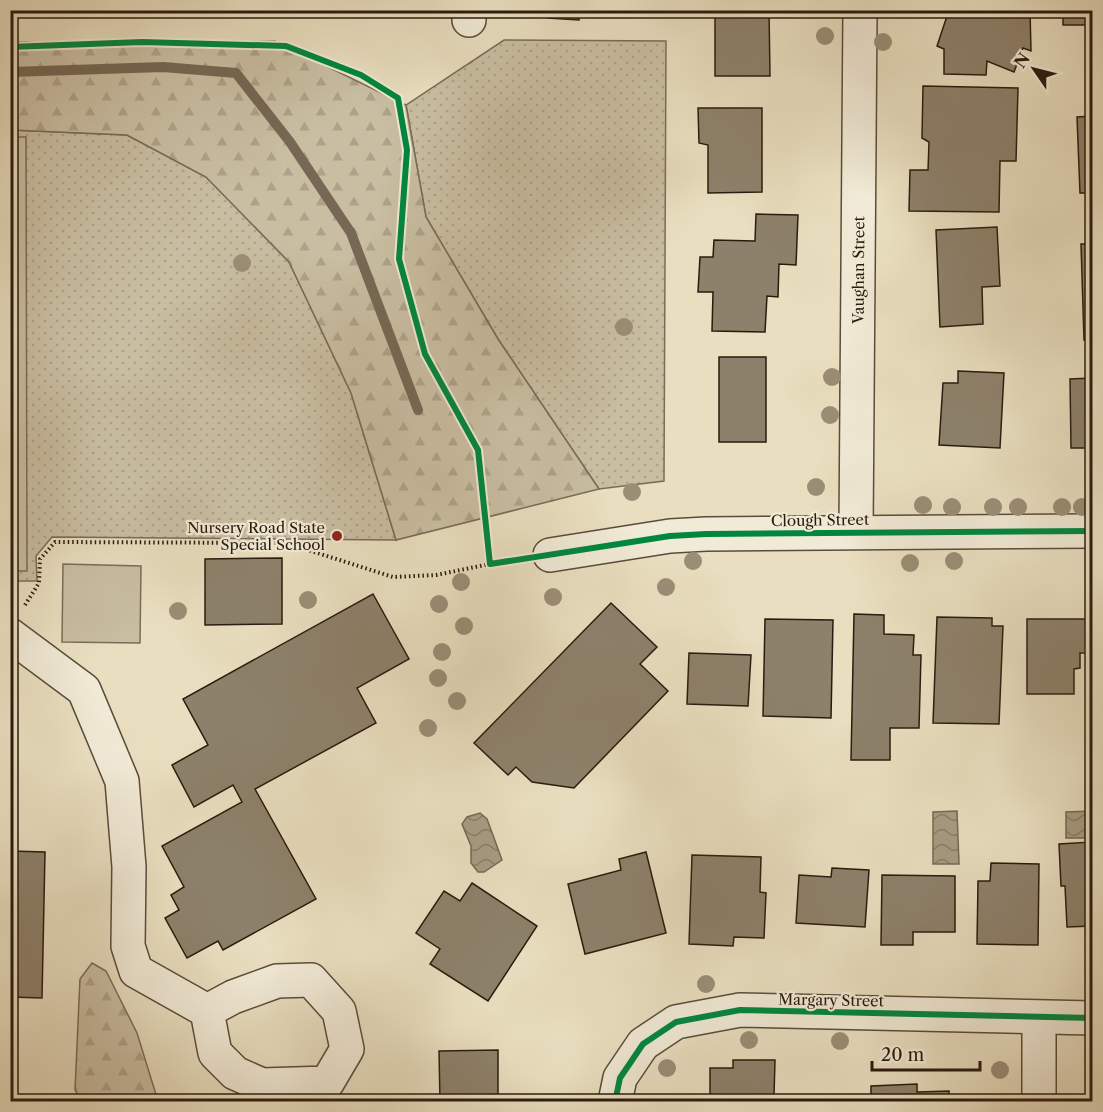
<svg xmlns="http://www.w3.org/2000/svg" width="1103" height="1112" font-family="'Libre Caslon Text',serif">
  <defs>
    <pattern id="green-dots" width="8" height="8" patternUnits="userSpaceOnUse" patternTransform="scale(1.5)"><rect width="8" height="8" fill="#c9bea2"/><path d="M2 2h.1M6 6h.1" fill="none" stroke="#ada38a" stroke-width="1.8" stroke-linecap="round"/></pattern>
    <pattern id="forest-firs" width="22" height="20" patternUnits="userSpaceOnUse" patternTransform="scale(1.5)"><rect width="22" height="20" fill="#c9bea2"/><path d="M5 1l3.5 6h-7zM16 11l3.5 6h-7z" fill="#ada38a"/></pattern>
    <pattern id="water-waves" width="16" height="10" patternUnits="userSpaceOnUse" patternTransform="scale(1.5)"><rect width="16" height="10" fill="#a89c83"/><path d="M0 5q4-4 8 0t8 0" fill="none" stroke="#897e6a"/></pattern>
  </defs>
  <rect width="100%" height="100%" fill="#e9dfc0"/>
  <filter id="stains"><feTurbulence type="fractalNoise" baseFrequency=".00333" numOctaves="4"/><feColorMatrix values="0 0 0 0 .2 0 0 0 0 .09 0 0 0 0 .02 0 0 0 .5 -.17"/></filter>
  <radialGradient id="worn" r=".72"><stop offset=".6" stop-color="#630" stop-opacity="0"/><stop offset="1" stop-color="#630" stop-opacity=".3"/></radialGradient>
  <g fill="url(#green-dots)" stroke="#7a6c58" stroke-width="1.5">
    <path d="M504 40 666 41 664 481 599 489 498 339 426 217 406 105Z"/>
    <path d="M11 130 127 135 206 177 289 262 351 393 396 540 52 537 36 556 37 581H14L11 585Z"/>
  </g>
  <g fill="url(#forest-firs)" stroke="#7a6c58" stroke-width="1.5">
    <path d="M275 41 406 105 426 217 498 339 599 489 396 540 351 393 289 262 206 177 127 135 11 130V42Z"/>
    <path d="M92 963 106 971 137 1033 158 1101H82L75 1090 80 979Z"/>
  </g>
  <g fill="#c9bea2" stroke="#7a6c58" stroke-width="1.5">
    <path d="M11 137H26L27 571H12Z"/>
    <path d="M63 564 141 566 140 643 62 642Z"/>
  </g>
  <g fill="url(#water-waves)" stroke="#766854" stroke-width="1.5">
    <path d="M957 811 959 864H933V812Z"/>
    <path d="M1092 811V838H1066V812Z"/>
    <path d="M480 813 487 819 502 860 484 872H478L471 863V846L462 824 467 817Z"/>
  </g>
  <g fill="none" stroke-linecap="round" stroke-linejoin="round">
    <path stroke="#766854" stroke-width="10" d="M10 72 163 67 236 73 290 142 351 233 418 410"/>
  </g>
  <g fill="#8d816b" stroke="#2a1b0e" stroke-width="1.5">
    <path d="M72 10H136L135 16 72 13Z"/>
    <path d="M548 10H579V20L548 18Z"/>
    <path d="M715 10H769L770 76H715Z"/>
    <path d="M949 10H1030L1031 51 1023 48 1014 72 987 61 986 75 944 74V49L937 46Z"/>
    <rect x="1063" y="10" width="29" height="15"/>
    <path d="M923 86 1018 88 1016 161H1000L999 212 909 211 910 170H928L929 142 922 138Z"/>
    <path d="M698 108H762V192L708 193V145L699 143Z"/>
    <path d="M1092 116V193H1080L1077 117Z"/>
    <path d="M756 214 798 215 796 265 779 264 778 297 767 296 765 332 712 331 713 292H698L700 257H713L714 240 755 241Z"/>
    <path d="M997 227 1000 286 982 287 983 324 940 327 936 230Z"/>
    <path d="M1081 244H1092V340H1084Z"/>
    <rect x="719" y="357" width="47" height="85"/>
    <path d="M958 371 1004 373 1000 448 939 445 943 383H958Z"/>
    <path d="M1092 378V448H1071L1070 379Z"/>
    <path d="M282 558V624L205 625V559Z"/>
    <path d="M373 594 409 659 357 688 376 723 255 789 316 899 223 950 218 941 187 958 165 918 179 910 171 895 184 887 162 846 242 802 233 785 194 807 172 765 208 745 183 699Z"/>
    <path d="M611 603 657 647 640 664 668 691 574 788 532 782 516 767 508 775 474 743Z"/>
    <path d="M854 614 884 615V634L914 635 913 655H921L919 728H890V760H851Z"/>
    <path d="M937 617 992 618V626H1003L999 724 933 723Z"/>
    <path d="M765 619 833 620 831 718 763 716Z"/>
    <path d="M1027 619H1088V653H1080V668L1074 669V694H1027Z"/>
    <path d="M689 653 751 655 748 706 687 704Z"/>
    <path d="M1092 842V926L1067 927 1065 886H1061L1059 844Z"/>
    <path d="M10 851 45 852 42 998 10 997Z"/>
    <path d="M646 852 666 933 585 954 568 884 621 870 619 859Z"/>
    <path d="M692 855 761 857 760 892 766 893 764 938 734 937 733 946 689 944Z"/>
    <path d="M991 863 1039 864 1038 945 977 944 978 881H990Z"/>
    <path d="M832 868 869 870 865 927 796 923 799 875 831 877Z"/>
    <path d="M882 875 955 876V932H913V945H881Z"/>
    <path d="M472 883 537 926 488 1001 430 964 440 949 416 933 444 891 460 901Z"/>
    <path d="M498 1050V1102H440L439 1051Z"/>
    <path d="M733 1060H775L774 1096H764V1102H710V1068H733Z"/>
    <path d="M917 1084V1092L949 1091V1102H871V1086Z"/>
  </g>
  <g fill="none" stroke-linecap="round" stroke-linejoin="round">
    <defs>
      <g id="minor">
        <path d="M469 10V20"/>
        <path id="s1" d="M856 531 860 10"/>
        <path d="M550 555 670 536 706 534 1092 531"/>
        <path d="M10 635 84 690 122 781 129 867 128 946 136 971 207 1011 215 1053 235 1073 262 1085 327 1083 347 1049 339 1011 311 980 277 981 233 997 207 1011"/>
        <path d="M615 1102 620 1078 643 1044 676 1022 740 1010 1092 1018"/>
        <path d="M1039 1102V1018"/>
      </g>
    </defs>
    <use href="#minor" stroke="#5a4c3a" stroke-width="36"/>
    <path stroke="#2a1b0e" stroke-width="4" stroke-dasharray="1.5 3" stroke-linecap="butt" d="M25 605 39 583 40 559 55 542 286 543 393 577 436 575 490 564"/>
    <use href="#minor" stroke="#f1ead6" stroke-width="33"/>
    <defs>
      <g id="cycleway">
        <path d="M10 47 142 42 286 46 361 75 398 98 407 150 399 259 425 354 478 450 490 564 670 536 706 534 1092 531"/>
        <path d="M615 1102 620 1078 643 1044 676 1022 740 1010 1092 1018"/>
      </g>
    </defs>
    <use href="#cycleway" stroke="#f1ead6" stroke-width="10"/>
    <use href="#cycleway" stroke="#00873e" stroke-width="6"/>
  </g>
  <g fill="#9a8e76">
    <circle cx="825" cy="36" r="9"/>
    <circle cx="883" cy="42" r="9"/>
    <circle cx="242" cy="263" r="9"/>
    <circle cx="624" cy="327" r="9"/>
    <circle cx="832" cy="377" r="9"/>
    <circle cx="830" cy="415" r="9"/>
    <circle cx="816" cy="487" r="9"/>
    <circle cx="632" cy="492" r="9"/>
    <circle cx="923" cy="505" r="9"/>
    <circle cx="952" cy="507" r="9"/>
    <circle cx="993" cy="507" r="9"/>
    <circle cx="1018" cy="507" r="9"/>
    <circle cx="1062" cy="507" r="9"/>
    <circle cx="1082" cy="507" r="9"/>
    <circle cx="693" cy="561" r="9"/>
    <circle cx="954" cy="561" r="9"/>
    <circle cx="910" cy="563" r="9"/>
    <circle cx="461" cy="582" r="9"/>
    <circle cx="666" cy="587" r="9"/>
    <circle cx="553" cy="597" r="9"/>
    <circle cx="308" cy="600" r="9"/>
    <circle cx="439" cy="604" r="9"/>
    <circle cx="178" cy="611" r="9"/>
    <circle cx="464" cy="626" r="9"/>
    <circle cx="442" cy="652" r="9"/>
    <circle cx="438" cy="678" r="9"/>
    <circle cx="457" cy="701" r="9"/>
    <circle cx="428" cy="728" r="9"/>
    <circle cx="706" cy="984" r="9"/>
    <circle cx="749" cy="1040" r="9"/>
    <circle cx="840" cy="1041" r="9"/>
    <circle cx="667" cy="1068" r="9"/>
    <circle cx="1000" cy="1070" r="9"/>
  </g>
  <circle fill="#8f2418" stroke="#f1ead6" stroke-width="2" cx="337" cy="536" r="6"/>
  <g text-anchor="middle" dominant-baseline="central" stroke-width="4.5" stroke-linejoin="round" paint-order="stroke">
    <g font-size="15" fill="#2a1b0e" stroke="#f1ead6">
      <text stroke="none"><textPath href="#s1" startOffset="261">Vaughan Street</textPath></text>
      <text transform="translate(820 520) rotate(-1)">Clough Street</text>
      <text transform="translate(831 1000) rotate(1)">Margary Street</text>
    </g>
    <g font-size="15" fill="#2a1b0e" stroke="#f1ead6" text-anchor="end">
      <text x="325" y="527">Nursery Road State<tspan x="325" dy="17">Special School</tspan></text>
    </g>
  </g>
  <rect width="1103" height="1112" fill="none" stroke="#e9dfc0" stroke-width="36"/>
  <rect x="12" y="12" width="1079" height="1088" fill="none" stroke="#2a1b0e" stroke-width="3"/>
  <rect x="18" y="18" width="1067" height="1076" fill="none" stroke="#2a1b0e" stroke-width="1.5"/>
  <g transform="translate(1034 69) rotate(305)" stroke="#f1ead6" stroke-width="4.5" paint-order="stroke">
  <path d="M0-4.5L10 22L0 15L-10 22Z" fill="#2a1b0e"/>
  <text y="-9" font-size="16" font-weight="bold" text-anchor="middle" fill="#2a1b0e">N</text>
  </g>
  <path d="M872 1061v9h108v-9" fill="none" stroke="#2a1b0e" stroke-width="3"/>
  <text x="881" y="1061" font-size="18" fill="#2a1b0e" stroke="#f1ead6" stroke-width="4.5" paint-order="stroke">20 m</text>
  <rect width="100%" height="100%" filter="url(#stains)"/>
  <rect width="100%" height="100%" fill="url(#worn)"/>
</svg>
